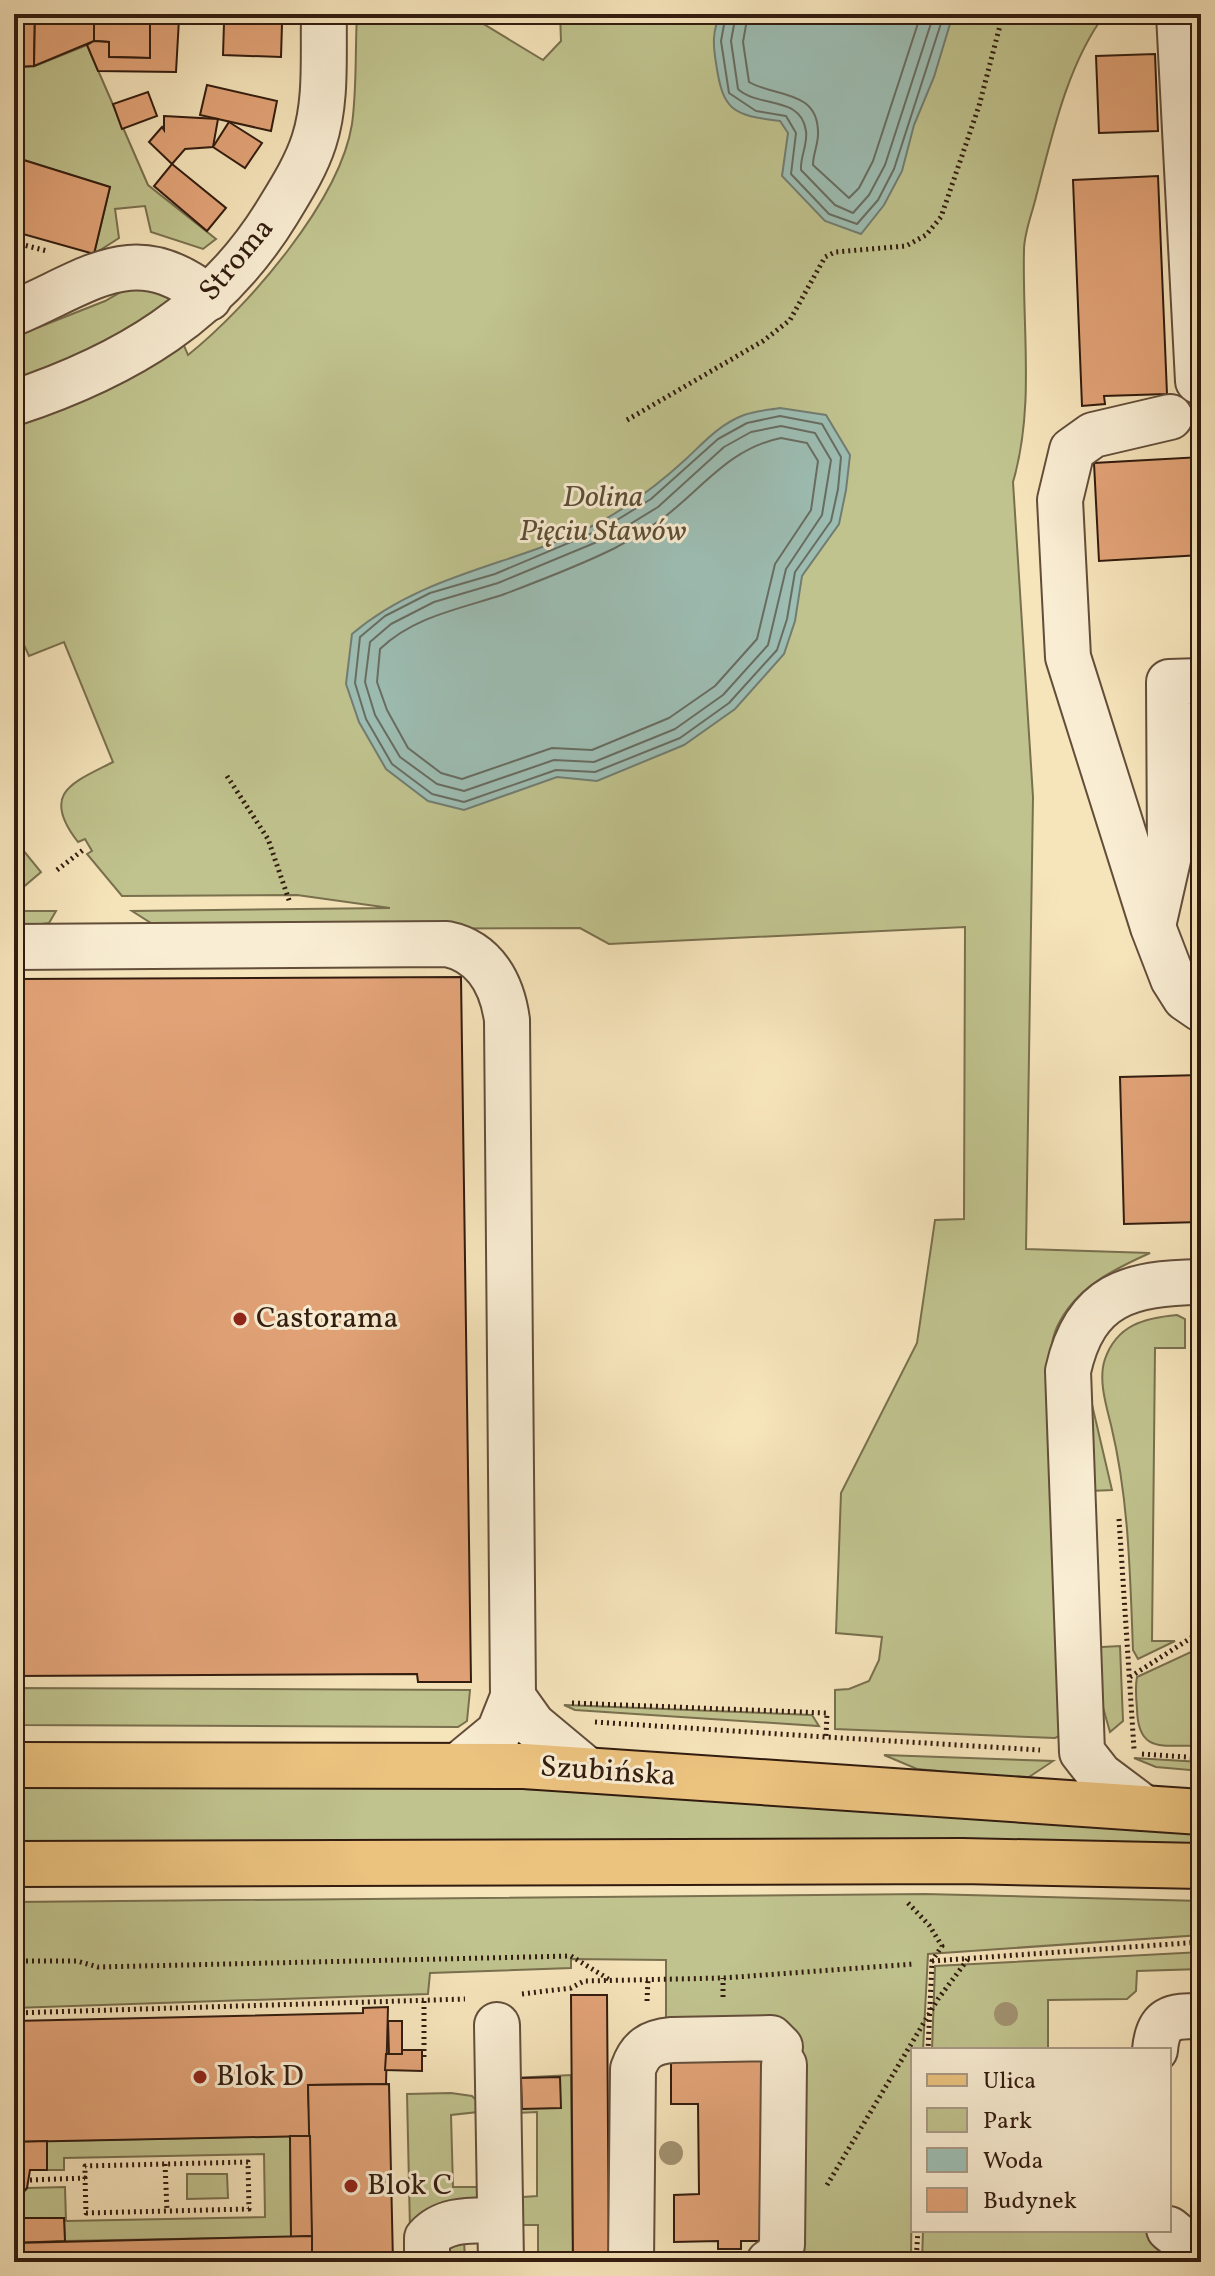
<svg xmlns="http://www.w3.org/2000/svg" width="1215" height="2276" font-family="Vollkorn,serif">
  <rect width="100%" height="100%" fill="#f6e4bb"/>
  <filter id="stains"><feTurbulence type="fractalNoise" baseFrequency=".0025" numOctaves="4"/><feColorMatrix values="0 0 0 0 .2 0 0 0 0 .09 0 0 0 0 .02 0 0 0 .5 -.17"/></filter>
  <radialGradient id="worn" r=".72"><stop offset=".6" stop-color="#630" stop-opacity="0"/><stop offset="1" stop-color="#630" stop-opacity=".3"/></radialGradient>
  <g fill="#c0c38e" stroke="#79704e" stroke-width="2">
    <path d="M357 14H467L543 60 561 41 560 14H1105C1067 65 1052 136 1036 197 1032 214 1024 233 1024 250 1022 328 1035 407 1013 482L1033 797 1026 1249 1150 1253C1112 1270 1075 1288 1057 1327 1042 1361 1051 1428 1053 1466 1056 1555 1060 1645 1064 1734L1055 1738 835 1729V1690L849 1689 869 1681 879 1660 882 1637 836 1633 841 1493 917 1343 935 1220 964 1219 965 927 609 944 580 928 162 930 132 911 390 908 297 895 122 896 87 854 92 851 85 839 78 842C40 793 72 783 113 762L64 642 29 656 14 623V403L175 325 188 355C247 308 340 201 352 124 357 88 355 50 357 14Z"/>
    <path d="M87 45 148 185 216 239 203 249 151 232 145 206 115 209 119 238 94 254 110 187 14 157V68L35 66Z"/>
    <path d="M140 281 158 283 170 301 87 354 14 382V337L105 301Z"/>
    <path d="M14 839 41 872 14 895Z"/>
    <path d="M14 911H56L49 923 14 928Z"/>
    <path d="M1177 1315 1185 1319V1348H1155L1152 1641H1175L1138 1659 1133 1650C1130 1574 1129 1500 1111 1425 1106 1405 1098 1379 1105 1359 1117 1325 1144 1318 1177 1315Z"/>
    <path d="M1090 1396 1112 1490 1090 1491Z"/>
    <path d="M1120 1646 1123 1721 1110 1732 1098 1690 1096 1652 1102 1647Z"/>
    <path d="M1193 1651V1680L1201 1681V1746C1164 1744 1138 1755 1137 1709 1136 1698 1135 1687 1137 1677Z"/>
    <path d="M14 1688 470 1690 467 1721 458 1727 14 1725Z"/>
    <path d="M564 1705 812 1715 819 1726 575 1710Z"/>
    <path d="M884 1755 1053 1761 1026 1779 917 1769Z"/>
    <path d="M1134 1758 1201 1762V1771L1156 1767Z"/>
    <path d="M401 1785 611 1792 1201 1834V1847L14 1846V1788Z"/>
    <path d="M925 1894 1201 1901V1935L928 1954 923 2050H913L911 2262H788L666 2026V1960L571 1959V1968L430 1973 428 1994 14 2008V1902Z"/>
    <path d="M1201 1952V1969L1137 1971 1136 1991 1127 1999 1048 2000V2050H932L935 1966Z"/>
    <path d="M571 2075 573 2262H538V2225H508V2198L537 2196V2112L517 2113 514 2078Z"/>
    <path d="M451 2093 472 2096 477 2101 478 2112 451 2115 453 2187H480V2206L410 2229 407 2094Z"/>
    <path d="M290 2136 291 2237 65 2241 64 2218H14V2203L27 2188 65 2187 66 2221 265 2217 264 2154 64 2158V2170H47V2141Z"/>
    <path d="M187 2174H227L228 2198 187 2199Z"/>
    <path d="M923 2230H1146L1154 2245 1174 2262H922Z"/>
    <path d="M464 2238 465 2262H439L440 2250Z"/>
  </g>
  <g fill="#9dbeb4" stroke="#727d72" stroke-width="2">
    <path d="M721 14H953L934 77 914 125 902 171 884 205 861 234 825 221 782 176 788 133 780 121C732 115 723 111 716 63 713 45 712 30 721 14Z"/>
    <path d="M780 408 826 415 850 455 846 490 839 524 802 576 795 621 784 654 735 709 684 745 597 781 557 777 464 810 428 801 386 769 359 722 346 684 352 634C424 572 519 565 602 521 632 504 660 483 686 459 704 442 720 424 744 415 755 411 769 410 780 408Z"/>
  </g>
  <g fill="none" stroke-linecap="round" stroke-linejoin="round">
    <g stroke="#686d62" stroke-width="2">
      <path d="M726 14 721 41 729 93 756 111 786 116 796 133 791 174 829 214 857 224 878 200 894 169 944 14"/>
      <path d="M736 14 731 41 738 89C758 108 801 95 806 131 808 144 800 157 801 170L835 205 853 213 869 195 885 165 934 14"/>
      <path d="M748 14 743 42 749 82C774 97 819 89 818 134 818 145 813 154 813 165L849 198 859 188 873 161 921 14"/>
      <path d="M780 416 822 424 841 457 838 489 831 521 795 572 787 619 777 650 729 703 680 738 595 772 556 770 464 802 432 794 392 764 366 719 355 683 360 637 385 616 430 593 495 574 604 528 651 499 718 439 747 423Z"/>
      <path d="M781 426 815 433 831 460 822 515 786 569 768 645 723 695 675 729 594 762 554 760 464 791 437 784 400 757 375 715 365 682 370 642 391 624 434 602 498 583 609 537 658 507 724 447 751 432Z"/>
      <path d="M781 438 807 443 818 461 811 510 775 564 757 639 715 686 669 718 592 750 552 748 462 779 441 773 408 748 387 710 377 682 380 649C413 617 459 609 502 595 539 581 579 566 615 548 632 539 651 527 667 515 705 485 731 448 781 438Z"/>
    </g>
  </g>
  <g fill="#e2a377" stroke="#321c0f" stroke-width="2">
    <path d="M14 14H35L34 66 14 67Z"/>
    <path d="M35 14H94V41L34 66Z"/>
    <path d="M94 14 150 18V58L109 57V42L94 41Z"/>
    <path d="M472 14H490L486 22Z"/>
    <path d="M150 18 179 19 176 72 98 71 87 45 94 41 109 42V57L150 58Z"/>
    <path d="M224 23 282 24 281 57 223 55Z"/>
    <path d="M1155 54 1158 131 1099 133 1096 56Z"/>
    <path d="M207 85 277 101 271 131 200 115Z"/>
    <path d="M148 92 157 116 122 129 113 104Z"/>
    <path d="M164 116 218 119 213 147 185 149 172 164 149 142 162 127 164 130Z"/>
    <path d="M229 122 262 143 245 168 213 147Z"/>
    <path d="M14 157 110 187 94 254 23 234 18 254 14 253Z"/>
    <path d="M172 164 226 208 207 231 154 186Z"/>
    <path d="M1158 176 1167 394 1104 396 1105 404 1082 406 1073 180Z"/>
    <path d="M1201 457V555L1099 561 1094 463Z"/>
    <path d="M1201 697V771L1183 772 1180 698Z"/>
    <path d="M1201 804V861H1194L1192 805Z"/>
    <path d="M1194 861H1201L1199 970Z"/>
    <path d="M461 977 471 1682H418L417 1674 14 1676V979Z"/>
    <path d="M1201 1075V1222L1124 1224 1120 1077Z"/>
    <path d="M571 1995H607L609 2262H573Z"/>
    <path d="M388 2007 386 2084 308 2085 310 2136 14 2142V2021L363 2013V2008Z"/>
    <path d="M388 2021H402V2054H389Z"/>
    <path d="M402 2050H422V2071L385 2070 386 2054H402Z"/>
    <path d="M671 2057H770L772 2241H741V2249H718V2241L674 2242V2195L699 2194 698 2104H671Z"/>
    <path d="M560 2077 561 2108 522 2109 521 2078Z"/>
    <path d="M389 2084 393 2262H312L308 2085Z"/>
    <path d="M290 2136H310L312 2236 291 2237Z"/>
    <path d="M47 2141V2170H30L27 2188 14 2203V2142Z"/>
    <path d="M14 2218H64L65 2241 14 2243Z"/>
    <path d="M312 2236V2262H14V2243Z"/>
  </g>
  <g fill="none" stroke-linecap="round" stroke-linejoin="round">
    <defs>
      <g id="minor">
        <path d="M1179 14 1198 381"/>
        <path d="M14 313C90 281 135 237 209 298"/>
        <path d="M14 403C125 366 216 313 278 211 292 188 306 166 314 141 327 101 323 56 324 14"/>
        <path d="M1170 417 1093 435 1072 450 1060 500 1068 657 1153 927 1173 979 1185 998 1201 1009"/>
        <path d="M1153 926 1170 851 1169 682 1201 681"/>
        <path d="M14 947 447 944C485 952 502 984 507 1020L513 1697 499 1732 459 1765"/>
        <path d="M513 1697 533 1725 587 1770"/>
        <path d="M1144 1808 1100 1775 1082 1752 1068 1371C1085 1294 1129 1283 1201 1282"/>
        <path d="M497 2025 501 2262"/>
        <path d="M1155 2050C1158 2017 1171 2016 1201 2016"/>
        <path d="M1169 2229 1201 2255"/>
        <path d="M427 2262V2238C446 2217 474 2221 500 2220"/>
        <path d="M631 2262 633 2069C640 2049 650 2042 672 2040L771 2038 780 2047"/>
        <path d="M769 2262 777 2257 782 2245 784 2065"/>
      </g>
      <g id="major">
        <path d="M14 1765 524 1766 1201 1812"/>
        <path d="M14 1864 962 1861 1201 1866"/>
      </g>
    </defs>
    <use href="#minor" stroke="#634e3a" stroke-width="48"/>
    <use href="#major" stroke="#321c0f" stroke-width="48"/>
    <g stroke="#321c0f" stroke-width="5" stroke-dasharray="2 4" stroke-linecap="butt">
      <path d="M20 244 47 251"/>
      <path d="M627 420 763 341 790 320 825 257 835 252 906 246 926 235 941 217 979 106 1003 14"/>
      <path d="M227 776 268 839 290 903"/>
      <path d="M57 870 83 850"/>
      <path d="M1119 1519 1134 1749"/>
      <path d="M1130 1677 1197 1634"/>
      <path d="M572 1703 827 1713 826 1737 1040 1750"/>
      <path d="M595 1722 826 1737"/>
      <path d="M1142 1754 1201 1758"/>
      <path d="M908 1903 929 1925 942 1946 932 1961 928 2050"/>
      <path d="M14 1961H77L98 1967 571 1956 610 1980"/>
      <path d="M932 1961 1201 1942"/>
      <path d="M522 1994 571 1988 584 1981 723 1978 914 1964"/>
      <path d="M723 1997V1978"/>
      <path d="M424 2001V2057"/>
      <path d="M647 2001 648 1979"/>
      <path d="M14 2013 465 1999"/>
      <path d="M165 2164 167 2211"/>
      <path d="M30 2180 85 2178 86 2213 249 2209 248 2162 85 2166V2178"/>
      <path d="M827 2185 938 1999 968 1959"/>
      <path d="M916 2262 918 2230"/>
    </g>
    <use href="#minor" stroke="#f9edd3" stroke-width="44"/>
    <use href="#major" stroke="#ebc27e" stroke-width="44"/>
  </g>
  <g fill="#a29271">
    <circle cx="1006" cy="2014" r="12"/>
    <circle cx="671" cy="2153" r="12"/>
  </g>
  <g fill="#8f2418" stroke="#f9edd3" stroke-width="3">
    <circle cx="240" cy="1319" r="8"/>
    <circle cx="200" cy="2077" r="8"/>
    <circle cx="351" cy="2186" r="8"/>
  </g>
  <g text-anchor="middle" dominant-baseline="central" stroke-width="6" stroke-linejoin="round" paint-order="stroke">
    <g font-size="30" fill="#321c0f" stroke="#f9edd3">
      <text transform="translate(237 260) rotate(-50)">Stroma</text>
      <text transform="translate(608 1772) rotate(4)">Szubińska</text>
    </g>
    <g font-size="30" font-style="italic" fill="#5d4e35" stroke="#f9edd3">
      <text x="603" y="498">Dolina<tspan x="603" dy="34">Pięciu Stawów</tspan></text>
    </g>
    <g font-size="30" fill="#321c0f" stroke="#f9edd3" text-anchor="start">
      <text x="256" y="1319">Castorama</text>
      <text x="216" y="2077">Blok D</text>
      <text x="367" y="2186">Blok C</text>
    </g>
  </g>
  <rect width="1215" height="2276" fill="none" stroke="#f6e4bb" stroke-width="48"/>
  <rect x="16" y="16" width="1183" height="2244" fill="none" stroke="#321c0f" stroke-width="4"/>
  <rect x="24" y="24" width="1167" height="2228" fill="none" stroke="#321c0f" stroke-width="2"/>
  <rect x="911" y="2048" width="260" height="184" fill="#f9edd3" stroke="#a99985" stroke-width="2"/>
  <rect x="927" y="2074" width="40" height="12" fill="#ebc27e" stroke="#a99985" stroke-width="2"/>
  <text x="983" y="2088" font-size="24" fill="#321c0f">Ulica</text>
  <rect x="927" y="2108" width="40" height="24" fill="#c0c38e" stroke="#a99985" stroke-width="2"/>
  <text x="983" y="2128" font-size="24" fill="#321c0f">Park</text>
  <rect x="927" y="2148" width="40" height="24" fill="#9dbeb4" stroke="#a99985" stroke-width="2"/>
  <text x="983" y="2168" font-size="24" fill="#321c0f">Woda</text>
  <rect x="927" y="2188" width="40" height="24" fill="#e2a377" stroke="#a99985" stroke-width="2"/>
  <text x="983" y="2208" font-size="24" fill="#321c0f">Budynek</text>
  <rect width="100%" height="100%" filter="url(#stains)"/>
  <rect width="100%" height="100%" fill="url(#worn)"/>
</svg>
